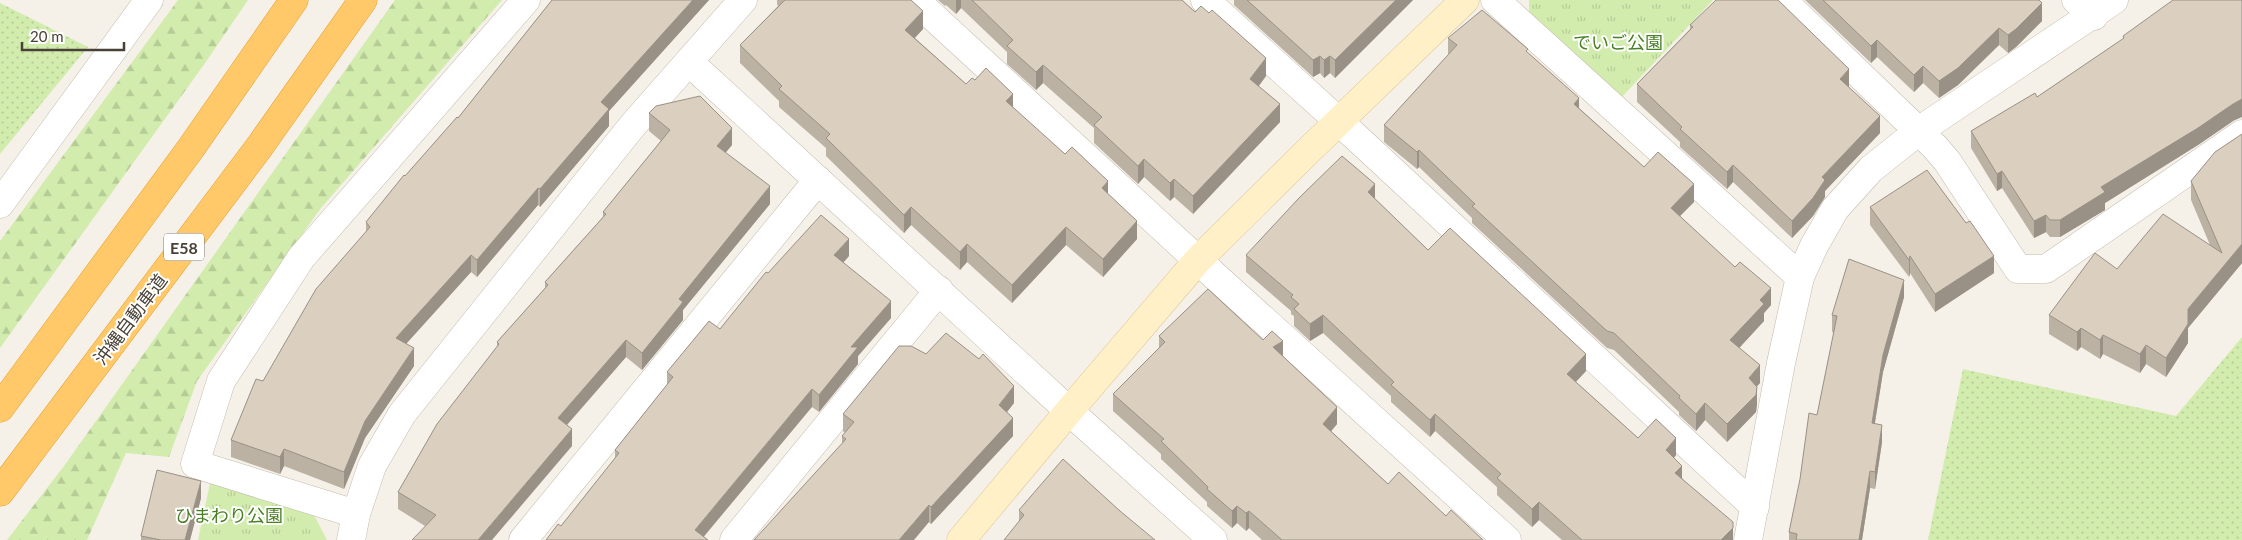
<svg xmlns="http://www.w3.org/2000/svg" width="2242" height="540" font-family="Lato,'Noto Sans JP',sans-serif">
  <defs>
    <pattern id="grass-dots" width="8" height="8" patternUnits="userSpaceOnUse" patternTransform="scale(1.25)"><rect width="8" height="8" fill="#d2ecae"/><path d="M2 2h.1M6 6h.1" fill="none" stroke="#b6cc96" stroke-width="1.8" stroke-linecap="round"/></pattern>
    <pattern id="forest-firs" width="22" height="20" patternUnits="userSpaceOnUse" patternTransform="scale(1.25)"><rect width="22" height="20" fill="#d2ecae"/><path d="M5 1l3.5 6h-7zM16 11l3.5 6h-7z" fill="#b6cc96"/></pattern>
    <pattern id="park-tufts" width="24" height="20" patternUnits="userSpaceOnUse" patternTransform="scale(1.25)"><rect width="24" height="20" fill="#d2ecae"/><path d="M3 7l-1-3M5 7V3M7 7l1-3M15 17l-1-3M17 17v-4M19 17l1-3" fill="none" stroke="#b6cc96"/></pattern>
  </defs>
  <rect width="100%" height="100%" fill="#f5f1e8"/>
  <g fill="url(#grass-dots)">
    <path d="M0 3 88 47 0 154Z"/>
    <path d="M2242 337V540H1928L1963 369 2176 416Z"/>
  </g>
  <g fill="url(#forest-firs)">
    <path d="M178 0H248L203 66 0 348V241Z"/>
    <path d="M395 0H502L321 208 197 381 169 457 126 453 87 540H7L64 466Z"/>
  </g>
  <g fill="url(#park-tufts)">
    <path d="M1529 0H1713L1620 99 1529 18Z"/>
    <path d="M210 483 314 515 327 540H198Z"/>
  </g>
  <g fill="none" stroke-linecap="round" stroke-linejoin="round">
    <defs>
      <g id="street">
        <path d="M915 0 1215 276 1507 540"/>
        <path d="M1205 0 1357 138 1755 507"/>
        <path d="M1495 0 1800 277"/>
        <path d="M1782 0 1935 147 1947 161 2018 269H2046L2242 134"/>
        <path d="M2076 0 2094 16"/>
        <path d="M689 62 1069 411 1213 540"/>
        <path d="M0 204 149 0"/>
        <path d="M356 514 195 464 221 381 301 258 526 0"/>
        <path d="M351 540 356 514 372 466 402 414 633 125 743 0"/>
        <path d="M523 540 818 180"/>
        <path d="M734 540 939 290"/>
        <path d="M1748 540 1781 363 1800 277 1814 246 1835 209 1871 169 1920 130 2114 0"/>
      </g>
      <path id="secondary" d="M961 540 1069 411 1198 260 1308 151 1465 0"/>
      <g id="highway">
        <path d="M0 408 191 148 294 0"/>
        <path d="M0 492 260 146 363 0"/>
      </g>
    </defs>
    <use href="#street" stroke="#c5bbad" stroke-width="29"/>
    <use href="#secondary" stroke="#dcc796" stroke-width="29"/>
    <use href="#highway" stroke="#e99f2e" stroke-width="29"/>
    <use href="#street" stroke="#fff" stroke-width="28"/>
    <use href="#secondary" stroke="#fff0c8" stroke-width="28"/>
    <use href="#highway" stroke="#ffc969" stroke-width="28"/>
  </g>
  <g fill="#bcb2a4">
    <path d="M552 0H709L609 111V126L540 207 538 205 477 277 471 272 406 344 414 366 365 438 344 489 284 466 280 474 231 457V440L263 381 366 233V222L405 176 458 118Z"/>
    <path d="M777 0H911L923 29 915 38 966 84 1013 108 1108 194 1137 239 1103 277 1066 245 1012 303 967 262 960 270 911 225 904 233 826 156V148L779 107V101L740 63V45L778 6 777 4Z"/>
    <path d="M938 0H1182L1266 76 1259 86 1280 122 1193 214 1174 197 1170 201 1144 177 1138 184 1094 143V128L1043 83 1036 90 1007 64V52L961 8 956 14 946 5 945 6Z"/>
    <path d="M1234 0H1413L1335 78 1330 73 1324 78 1320 73 1313 77 1234 5Z"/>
    <path d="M1805 0H2039L2042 21 2016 47 2008 53 1999 45 1958 85 1939 98 1923 83 1914 92 1877 57 1871 63Z"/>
    <path d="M1690 25 1849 86V87L1880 133 1825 191V197L1813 216 1792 238 1733 182 1727 189 1680 147V142L1637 102V84L1690 29Z"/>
    <path d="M2123 36 2233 121 2198 145 2105 203V210L2060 237H2050L2046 232 2034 238 2002 188 1997 191 1971 148V131L2037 97 2123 39Z"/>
    <path d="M1448 38 1528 53 1579 108 1644 167 1694 202 1680 216 1771 305 1764 313V321L1739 348 1760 383 1757 386V404L1756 412 1727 442 1705 420 1696 431 1679 415V412L1614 350 1607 348 1472 223V218L1419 167 1417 169 1384 142V125L1448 55Z"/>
    <path d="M649 113 732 145 725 153 770 204 683 310V320L642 370 626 357 567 425 572 446 425 526 398 509V492L497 348V342L545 288V282L603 217V212L661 141 649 131Z"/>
    <path d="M2242 134V263L2188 328V343L2166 377 2146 364 2140 373 2103 354 2100 359 2081 347 2077 351 2049 334V315L2117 269 2210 245 2191 200V181Z"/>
    <path d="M1375 199 1428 250 1586 371 1576 382 1638 438 1676 455 1674 458 1682 478 1733 540H1562L1539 520 1532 527 1497 495V487L1435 431 1430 437 1391 402V396L1323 333 1310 341 1294 326V316L1291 314V311L1246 272V255Z"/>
    <path d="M1870 207 1994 273 1935 312 1910 273 1909 277 1870 225Z"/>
    <path d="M849 256 843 263 891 318 858 356V364L819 412 812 407 561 526 615 459V450L667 385V372L720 329 768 273Z"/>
    <path d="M1904 297 1883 372 1875 423 1882 442 1875 489 1870 488 1862 540H1789V532L1817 415 1834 333 1832 332V315Z"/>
    <path d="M1159 336 1263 340 1283 356 1337 424 1331 431 1388 484 1446 516 1483 540H1262L1249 528 1246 531 1237 523 1232 528 1207 506V502L1161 459V454L1113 411V394L1159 348Z"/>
    <path d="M1014 403 1007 412 1013 436 931 524 842 443V436L845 433 843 431V414Z"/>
    <path d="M201 498 190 540H141V536Z"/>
    <path d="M1019 510 1120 511 1019 521Z"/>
  </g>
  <g fill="#999186">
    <path d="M693 0H709L609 111V126L540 207V189L601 102Z"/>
    <path d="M956 0H961V8L956 14Z"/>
    <path d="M1396 0H1413L1335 78V60Z"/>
    <path d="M2042 3V21L2016 47 2008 53V35Z"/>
    <path d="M923 11V29L905 48V30Z"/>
    <path d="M1999 28V45L1958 85 1939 98V81Z"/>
    <path d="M1877 40V57L1871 63V46Z"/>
    <path d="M1320 56V73L1313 77V60Z"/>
    <path d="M1330 56V73L1324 78V60Z"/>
    <path d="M1266 58V76L1250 97V79Z"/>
    <path d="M1043 65V83L1036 90V72Z"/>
    <path d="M1923 66V83L1914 92V75Z"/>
    <path d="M1849 69V86L1840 97V79Z"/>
    <path d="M1013 94V112L1006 101Z"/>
    <path d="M1579 98V115L1574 104Z"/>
    <path d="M2242 99V117L2233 121 2198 145 2105 203V210L2060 237V220L2101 187 2233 104Z"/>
    <path d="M1280 104V122L1193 214V196Z"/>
    <path d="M1880 116V133L1825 191V197L1813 216 1792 238V221L1822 177Z"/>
    <path d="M732 128V145L717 163V146Z"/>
    <path d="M1419 150V167L1417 169V152Z"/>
    <path d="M1144 159V177L1138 184V166Z"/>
    <path d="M1733 165V182L1727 189V172Z"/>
    <path d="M2002 171V188L1997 191V174Z"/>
    <path d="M1174 179V197L1170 201V183Z"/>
    <path d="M1108 181V199L1102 188Z"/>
    <path d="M1375 184V201L1368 192Z"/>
    <path d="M1694 184V202L1671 225V208Z"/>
    <path d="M770 186V204L683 310V320L642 370V353L679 299Z"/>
    <path d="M538 188V205L477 277V260Z"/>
    <path d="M911 207V225L904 233V215Z"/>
    <path d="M2046 215V232L2034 238V221Z"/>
    <path d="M1137 221V239L1103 277V259Z"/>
    <path d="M1066 227V245L1012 303V285Z"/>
    <path d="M849 239V256L834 273V255Z"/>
    <path d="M967 244V262L960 270V252Z"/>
    <path d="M2242 244V263L2188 328V309Z"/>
    <path d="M471 255V272L396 355V338Z"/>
    <path d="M1910 256V273L1909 277V260Z"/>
    <path d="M1994 256V273L1935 312V294Z"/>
    <path d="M1904 280V297L1883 372 1872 440V423L1883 355Z"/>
    <path d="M1771 288V305L1764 313V321L1730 358V340L1760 300Z"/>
    <path d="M891 301V318L858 356V364L819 412V395L851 347Z"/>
    <path d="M1323 315V333L1310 341V324Z"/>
    <path d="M2188 324V343L2166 377V358Z"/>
    <path d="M2081 328V347L2077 351V332Z"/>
    <path d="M2103 335V354L2100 359V340Z"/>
    <path d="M626 340V357L558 435V418Z"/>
    <path d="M1283 341V358L1273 347Z"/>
    <path d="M2146 345V364L2140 373V354Z"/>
    <path d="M414 348V366L365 438 344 489V472L365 421Z"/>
    <path d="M1586 354V371L1567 391V374Z"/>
    <path d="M1760 365V383L1749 395V378Z"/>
    <path d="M1014 386V403L999 422V405Z"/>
    <path d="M1757 387V404L1756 412 1727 442V424Z"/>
    <path d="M812 389V407L701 540 695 530Z"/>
    <path d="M1705 403V420L1696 431V414Z"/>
    <path d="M1337 407V424L1323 441V424Z"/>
    <path d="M1435 414V431L1430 437V420Z"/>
    <path d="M1013 418V436L931 524V507Z"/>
    <path d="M1882 425V442L1875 489V472Z"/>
    <path d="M572 429V446L492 540H478Z"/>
    <path d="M1676 438V455L1666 468V450Z"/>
    <path d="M284 449V466L280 474V457Z"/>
    <path d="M1682 466V483L1675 473Z"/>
    <path d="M1870 471V488L1862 540H1859Z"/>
    <path d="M201 481V498L190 540H185Z"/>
    <path d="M1539 502V520L1532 527V509Z"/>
    <path d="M929 505V522L914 540H899Z"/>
    <path d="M1237 506V523L1232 528V511Z"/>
    <path d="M1249 511V528L1246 531V513Z"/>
    <path d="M1733 528V540H1721Z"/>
  </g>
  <g fill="#dbcfbf" stroke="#999186">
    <path d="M552 0H693L601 102 609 109 540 189 538 188 477 260 471 255 396 338 414 348 365 421 344 472 284 449 280 457 231 440 256 379 263 381 316 289 370 227 366 222 404 175 405 176 457 117 458 118Z"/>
    <path d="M785 0H911L923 11 905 30 966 84 972 78 975 80 986 68 1013 94 1006 101 1065 154 1072 147 1108 181 1102 188 1137 221 1103 259 1066 227 1012 285 967 244 960 252 911 207 904 215 826 138 830 134 779 89 782 86 740 45Z"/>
    <path d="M972 0H1182L1195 12 1201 6 1209 13 1212 10 1266 58 1250 79 1280 104 1193 196 1174 179 1170 183 1144 159 1138 166 1094 125 1102 117 1043 65 1036 72 1007 46 1013 40Z"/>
    <path d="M1247 0H1396L1335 60 1330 56 1324 60 1320 56 1313 60Z"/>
    <path d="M1716 0H1778L1849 69 1840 79 1880 116 1822 177 1825 180 1813 198 1792 221 1733 165 1727 172 1680 129 1682 127 1637 84 1693 27 1690 25Z"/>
    <path d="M1823 0H2039L2042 3 2016 29 2008 35 1999 28 1958 68 1939 81 1923 66 1914 75 1877 40 1871 46Z"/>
    <path d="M2173 0H2242V99L2233 104 2198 128 2101 187 2105 192 2060 220H2050L2046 215 2034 221 2002 171 1997 174 1971 131 2035 93 2037 97 2124 38 2123 36Z"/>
    <path d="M1482 10 1528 49 1526 51 1579 98 1574 104 1644 167 1658 152 1694 184 1671 208 1735 267 1740 262 1771 288 1760 300 1764 304 1730 340 1760 365 1749 378 1757 387 1756 395 1727 424 1705 403 1696 414 1679 398 1680 396 1614 333 1607 331 1472 206 1475 204 1419 150 1417 152 1384 125 1457 45 1448 38Z"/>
    <path d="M700 96 732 128 717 146 770 186 679 299 683 302 642 353 626 340 558 418 572 429 478 540H412L436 515 398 492 437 424 499 344 497 342 548 285 545 282 606 214 603 212 670 130 649 113 656 106Z"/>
    <path d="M2242 134V244L2188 309V324L2166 358 2146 345 2140 354 2103 335 2100 340 2081 328 2077 332 2049 315 2095 253 2117 269 2163 214 2222 253 2191 181 2215 152Z"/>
    <path d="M1342 156 1375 184 1368 192 1428 250 1450 228 1586 354 1567 374 1638 438 1656 419 1676 438 1666 450 1682 466 1675 473 1733 522V528L1721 540H1582L1539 502 1532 509 1497 478 1501 474 1435 414 1430 420 1391 385 1394 382 1323 315 1310 324 1294 309 1299 304 1291 297 1293 295 1246 255 1299 198Z"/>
    <path d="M1927 170 1966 223 1970 221 1994 256 1935 294 1910 256 1909 260 1870 207Z"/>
    <path d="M821 215 849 239 834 255 891 301 851 347H858L819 395 812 389 695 530 708 540H546L558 524 561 526 619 453 615 450 673 377 667 372 709 321 720 329 766 272 768 273Z"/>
    <path d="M1849 259 1904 280 1883 355 1872 423 1882 425 1875 472 1870 471 1859 540H1796L1797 534 1789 532 1800 479 1809 413 1817 415 1837 316 1832 315Z"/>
    <path d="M1208 289 1263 340 1272 331 1283 341 1273 347 1337 407 1323 424 1388 484 1399 472 1446 516 1451 510 1483 540H1282L1249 511 1246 513 1237 506 1232 511 1207 489 1208 487 1161 441 1164 439 1113 394 1165 342 1159 336Z"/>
    <path d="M946 333 979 359 983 354 1014 386 999 405 1013 418 931 507 929 505 899 540H754L846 439 842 436 854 422 843 414 899 346H911L926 354Z"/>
    <path d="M1063 459 1120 511 1155 540H1004L1024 515 1019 510Z"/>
    <path d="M157 470 201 481 185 540H161L141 536Z"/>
  </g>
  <g text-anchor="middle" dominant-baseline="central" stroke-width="4" stroke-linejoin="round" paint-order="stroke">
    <rect fill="#fff" stroke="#807a72" stroke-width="1" x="164" y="233.5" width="40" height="27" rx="4"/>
    <g font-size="16" font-weight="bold" fill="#494136">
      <text x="184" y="247">E58</text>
    </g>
    <g font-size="18" fill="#4a8024" stroke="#fff">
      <text x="1618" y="42">でいご公園</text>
      <text x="229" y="515">ひまわり公園</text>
    </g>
    <g font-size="18" fill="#494136" stroke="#fff">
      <text transform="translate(130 319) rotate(-53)">沖縄自動車道</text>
    </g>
  </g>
  <path d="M22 42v8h102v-8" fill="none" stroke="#494136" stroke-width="2.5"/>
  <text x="30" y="42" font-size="15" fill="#494136" stroke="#ffffff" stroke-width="4" paint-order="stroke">20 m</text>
</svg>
